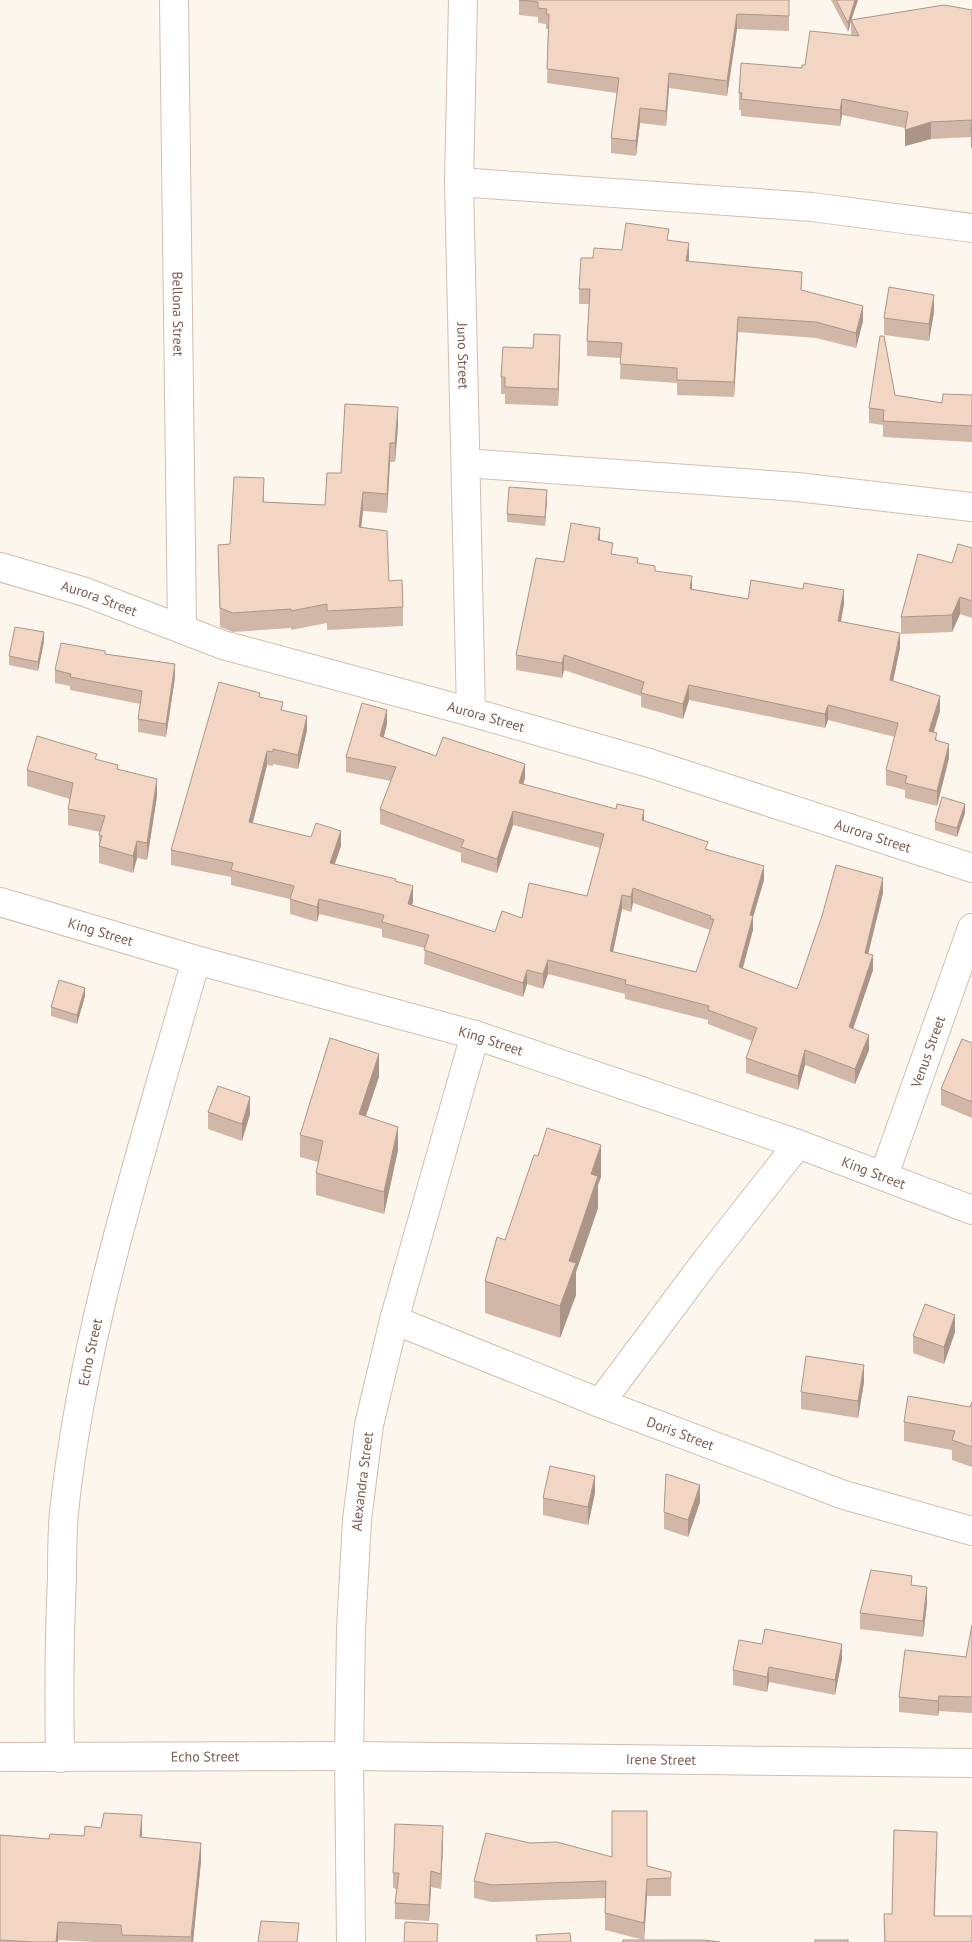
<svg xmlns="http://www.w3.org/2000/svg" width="972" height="1942" font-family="'PT Sans',sans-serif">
  <rect width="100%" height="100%" fill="#fdf6ec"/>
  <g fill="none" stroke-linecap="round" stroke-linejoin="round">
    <defs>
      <g id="street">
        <path id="s1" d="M174 0 182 628"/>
        <path id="s2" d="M463 0 459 182 471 712"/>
        <path d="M459 182 812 207 972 228"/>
        <path d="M466 463 797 487 972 507"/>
        <path id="s3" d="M0 567 85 592 223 645 471 712 649 763 972 868"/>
        <path id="s4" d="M0 902 196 960 475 1035 798 1144 972 1210"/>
        <path id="s5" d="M884 1175 972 928"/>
        <path id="s6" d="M394 1320 600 1403 844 1495 972 1531"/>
        <path d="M600 1403 706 1261 798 1144"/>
        <path id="s7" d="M0 1757 349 1756 972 1763"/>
        <path id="s8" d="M60 1758C59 1698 59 1638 62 1578 62 1556 62 1534 64 1512 84 1324 145 1142 196 960"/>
        <path id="s9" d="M351 1942 349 1756 351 1629 357 1520 369 1425 394 1320 475 1035"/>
      </g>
    </defs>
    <use href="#street" stroke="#d1beb0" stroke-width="30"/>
    <use href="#street" stroke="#fff" stroke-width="28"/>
  </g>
  <g fill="#d1b7a8" fill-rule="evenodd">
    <path d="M519 0H789V31L737 29 727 96 669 88 666 126 640 123 636 156 611 153V138L617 93 547 83 548 29H546V24L538 23V17L519 15Z"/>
    <path d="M831 0H858L851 20 972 10V147L971 148V137L931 139 905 146V128L842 115 840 126 741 116V110H739V93L802 68 851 35V23L848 32Z"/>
    <path d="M669 240 689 258 688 261 802 290 863 321 856 348 816 338 738 332 734 397 677 395V383L620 379 621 358 587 356V341L589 304H579V289L593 258 622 250Z"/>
    <path d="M934 312 929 341 884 335V318Z"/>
    <path d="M560 352 558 406 505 404V394H501V377Z"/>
    <path d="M895 395 942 403 972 395V442L883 437V425L869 423V408Z"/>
    <path d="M398 426 395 462H390L387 513 363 511 361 527 403 607V626L327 630V623L291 630V628L233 632 220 627 218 545 230 544 264 502 325 505 341 473Z"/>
    <path d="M547 499 545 526 507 522V514Z"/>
    <path d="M600 541 613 554 638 563 692 589 748 599 844 604 841 622 900 648 893 681 940 711 934 732 937 740 949 758 937 806 905 798V790L886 785V770L895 737 828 720 825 728 689 700 683 719 641 707V696L564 670 562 678 516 670V655L564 562Z"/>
    <path d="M972 548V618L960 614 952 632 901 634V617L952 563Z"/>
    <path d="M44 641 38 671 9 665V656Z"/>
    <path d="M105 654 175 677 166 737 138 732V719L140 704 70 690V686L55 683V670Z"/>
    <path d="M260 697 283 710 307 730 298 769 273 764V766L267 765 253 823 341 846 334 864 396 882 413 901 412 905 495 932 522 918 587 896 600 848 513 825 497 873 461 862V853L380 824V809L391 781 346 772V757L387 724 384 737 436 756 525 778 523 784 644 821 708 850 764 880 753 917V930L743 968 797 989 883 893 868 954 873 970 853 1029 869 1050 855 1084 805 1065 798 1090 746 1073V1058L752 1041 708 1024V1020L625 999V994L548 974 543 989 527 984 523 997 424 964 425 948 382 937V929L319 914 317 922 290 914V899L231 885V877L171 865V850ZM633 903 710 930 696 972 613 952 622 909 631 912Z"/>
    <path d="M97 759 118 769 157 796 147 860 137 858 133 873 99 863V835L100 832 68 825V809L70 799 27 786V770Z"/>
    <path d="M965 813 957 837 935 830V822Z"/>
    <path d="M85 996 77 1024 51 1016V1007Z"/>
    <path d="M972 1043V1118L941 1105V1089Z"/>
    <path d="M379 1077 365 1117 398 1150 384 1214 316 1195V1173L318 1162 300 1157V1135Z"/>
    <path d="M208 1112 250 1114 242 1141 208 1129Z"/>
    <path d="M601 1177 598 1185V1208L576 1272V1295L560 1338 485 1313V1281L505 1240Z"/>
    <path d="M955 1332 944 1364 913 1353V1336Z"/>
    <path d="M864 1382 858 1418 801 1409V1392Z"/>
    <path d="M972 1402V1467L952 1460V1450L904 1441V1422L970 1407Z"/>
    <path d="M595 1493 588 1525 543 1515V1498Z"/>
    <path d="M700 1502 688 1537 664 1529V1512Z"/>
    <path d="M912 1586 927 1603 923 1637 860 1629V1613Z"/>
    <path d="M972 1625V1713L939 1711 938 1716 899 1712V1697L966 1657Z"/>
    <path d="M842 1659 835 1695 769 1682 767 1692 733 1685V1670Z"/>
    <path d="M142 1834 141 1837 201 1861 193 1942H95L58 1940V1942H0V1835L49 1839 84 1836Z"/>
    <path d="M443 1842 441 1889 431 1887 429 1921 395 1919V1903L397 1889 393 1888V1873Z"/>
    <path d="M530 1843 647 1866 671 1872V1896H647L644 1940 605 1930V1898L492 1902 474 1898V1881Z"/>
    <path d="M937 1849 935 1916 972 1942H884V1914H892Z"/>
  </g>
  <g fill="#aa9588">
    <path d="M855 0H858L851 21V20L848 32V23Z"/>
    <path d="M737 14V29L727 96V81Z"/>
    <path d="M669 73V88L666 126V111Z"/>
    <path d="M842 99V115L840 126V110Z"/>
    <path d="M640 108V123L636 156V141Z"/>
    <path d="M931 122V139L905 146V130Z"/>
    <path d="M971 131H972V147L971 148Z"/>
    <path d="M689 243V258L686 276V261Z"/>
    <path d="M934 295V312L929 341V324Z"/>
    <path d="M863 306V321L856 348V333Z"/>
    <path d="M738 317V332L734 397V382Z"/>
    <path d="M560 335V352L558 406V389Z"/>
    <path d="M398 407V426L395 462V443Z"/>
    <path d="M390 443V462L387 513V494Z"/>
    <path d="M264 478V497L263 521V502Z"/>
    <path d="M547 490V499L545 526V517Z"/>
    <path d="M363 492V511L359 545V527Z"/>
    <path d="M600 528V543L598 540Z"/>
    <path d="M692 576V591L690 589Z"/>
    <path d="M844 590V604L838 636V621Z"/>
    <path d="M960 597V614L952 632V615Z"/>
    <path d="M44 632V641L38 671V662Z"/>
    <path d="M900 633V648L890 695V680Z"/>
    <path d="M564 655V670L562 678V663Z"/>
    <path d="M175 664V677L166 737V724Z"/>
    <path d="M689 685V700L683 719V704Z"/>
    <path d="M940 696V711L929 746V731Z"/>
    <path d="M828 705V720L825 728V714Z"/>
    <path d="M387 710V724L380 750V736Z"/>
    <path d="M307 716V730L298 769V755Z"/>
    <path d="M949 744V758L937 806V791Z"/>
    <path d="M267 751V765L249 837V822Z"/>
    <path d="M525 764V778L519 798V783Z"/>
    <path d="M157 779V796L147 860V843Z"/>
    <path d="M965 804V813L957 837V828Z"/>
    <path d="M644 810V825L642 820Z"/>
    <path d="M513 811V825L497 873V859Z"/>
    <path d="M341 831V846L330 878V863Z"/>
    <path d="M137 841V858L133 873V856Z"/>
    <path d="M764 866V880L753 917V930L739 981V967L750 915Z"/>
    <path d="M883 878V893L865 967V953Z"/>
    <path d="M413 886V901L408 919V904Z"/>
    <path d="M633 888V903L631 912V897Z"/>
    <path d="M622 895V909L610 966V951Z"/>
    <path d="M319 899V914L317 922V907Z"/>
    <path d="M873 955V970L849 1041V1027Z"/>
    <path d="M548 960V974L543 989V974Z"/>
    <path d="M527 970V984L523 997V983Z"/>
    <path d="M85 988V996L77 1024V1015Z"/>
    <path d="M869 1035V1050L855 1084V1069Z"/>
    <path d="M805 1050V1065L798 1090V1076Z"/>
    <path d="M379 1054V1077L359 1137V1114Z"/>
    <path d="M250 1097V1114L242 1141V1124Z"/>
    <path d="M398 1127V1150L384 1214V1192Z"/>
    <path d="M601 1145V1177L598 1185V1208L576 1272V1295L560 1338V1306L569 1261 591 1174Z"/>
    <path d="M955 1315V1332L944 1364V1347Z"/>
    <path d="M864 1365V1382L858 1418V1401Z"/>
    <path d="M595 1476V1493L588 1525V1507Z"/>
    <path d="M700 1485V1502L688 1537V1520Z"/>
    <path d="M927 1587V1603L923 1637V1621Z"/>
    <path d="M842 1644V1659L835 1695V1680Z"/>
    <path d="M769 1667V1682L767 1692V1677Z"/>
    <path d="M939 1696V1711L938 1716V1701Z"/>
    <path d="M142 1815V1834L140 1855V1837Z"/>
    <path d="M443 1826V1842L441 1889V1874Z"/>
    <path d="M201 1843V1861L193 1942H191Z"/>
    <path d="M431 1871V1887L429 1921V1905Z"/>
    <path d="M647 1879V1896L644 1940V1923Z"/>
    <path d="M58 1922V1942H56Z"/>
  </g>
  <g fill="#f3d5c3" stroke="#aa9588" fill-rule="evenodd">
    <path d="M519 0H789V16L737 14 727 81 669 73 666 111 640 108 636 141 611 138 619 78 547 69 549 14H546L547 9 538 8V2Z"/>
    <path d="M836 0H855L848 23Z"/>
    <path d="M944 5 972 10V131H971L972 120 931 122 905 130 908 112 842 99 840 110 741 99 742 93H739L741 63 802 68V65H805L810 31 859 36 851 20Z"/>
    <path d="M626 223 669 229 667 240 689 243 686 261 802 272 801 290 863 306 856 333 816 322 738 317 734 382 677 380V368L620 364 622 343 587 341 590 289H579L581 258H593L594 248 622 250Z"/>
    <path d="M889 287 934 295 929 324 884 318Z"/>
    <path d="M534 334 560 335 558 389 505 387V377H501L503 347 533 348Z"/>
    <path d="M880 336H884L895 395 942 403 943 394 972 395V426L883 421 884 410 869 408Z"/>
    <path d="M345 404 398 407 395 443H390L387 494 363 492 359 527 387 531 389 581 402 580 403 607 327 611V604L291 611V609L233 613 220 608 218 545 230 544 234 477 264 478 263 502 325 505 327 473H341Z"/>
    <path d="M509 487 547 490 545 517 507 514Z"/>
    <path d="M571 523 600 528 598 540 613 543 611 554 638 558 637 563 655 566V571L692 576 690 589 748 599 751 580 803 589 804 583 844 590 838 621 900 633 890 680 940 696 929 731 937 733 935 740 949 744 937 791 905 783 907 776 886 770 898 723 828 705 825 714 689 685 683 704 641 693 644 682 564 655 562 663 516 655 536 558 564 562Z"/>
    <path d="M958 544 972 548V601L960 597 952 615 901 617 918 554 952 563Z"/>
    <path d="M15 627 44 632 38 662 9 656Z"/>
    <path d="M61 643 105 651V654L175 664 166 724 138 719 142 691 70 677 71 674 55 670Z"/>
    <path d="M219 682 260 693 259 697 283 702 281 710 307 716 298 755 273 749V752L267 751 249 822 311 837 316 823 341 831 330 863 396 879 395 881 413 886 408 904 495 932 502 911 522 918 529 883 587 896 604 834 513 811 497 859 461 847 464 840 380 809 396 767 346 757 362 703 387 710 380 736 436 756 443 737 525 764 519 783 616 809 617 804 644 810 642 820 708 842 705 849 764 866 750 915 753 916 739 967 797 989 822 916 836 865 883 878 865 953 873 955 849 1027 869 1035 855 1069 805 1050 798 1076 746 1058 757 1028 708 1010 709 1006 625 984 626 980 548 960 543 974 527 970 523 983 424 950 429 935 382 922 384 915 319 899 317 907 290 899 294 886 231 870 233 863 171 850ZM633 888 711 916 710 919H714L696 972 610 951 622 895 631 897Z"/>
    <path d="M37 736 97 754 95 759 118 765 117 769 157 779 147 843 137 841 133 856 99 846 102 836 99 835 105 816 68 809 73 783 27 770Z"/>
    <path d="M942 797 965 804 957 828 935 822Z"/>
    <path d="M59 980 85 988 77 1015 51 1007Z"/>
    <path d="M330 1038 379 1054 359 1114 398 1127 384 1192 316 1173 323 1141 300 1135Z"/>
    <path d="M962 1039 972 1043V1102L941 1089Z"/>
    <path d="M218 1086 250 1097 242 1124 208 1112Z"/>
    <path d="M547 1128 601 1145 591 1174 598 1176 569 1261 576 1263 560 1306 485 1281 497 1237 505 1240 534 1155 538 1156Z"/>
    <path d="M925 1304 955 1315 944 1347 913 1336Z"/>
    <path d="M806 1356 864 1365 858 1401 801 1392Z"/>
    <path d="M908 1396 970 1407 972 1402V1447L952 1440 955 1431 904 1422Z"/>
    <path d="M550 1466 595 1476 588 1507 543 1498Z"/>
    <path d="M666 1474 700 1485 688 1520 664 1512Z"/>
    <path d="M871 1570 912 1576 911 1585 927 1587 923 1621 860 1613Z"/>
    <path d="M972 1625V1697L939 1696 938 1701 899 1697 905 1650 966 1657Z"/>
    <path d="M765 1629 842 1644 835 1680 769 1667 767 1677 733 1670 739 1640 762 1644Z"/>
    <path d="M612 1811H647V1866L671 1872V1878L647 1879 644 1923 605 1913 606 1881 492 1885 474 1881 486 1833 530 1843 557 1842 612 1857Z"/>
    <path d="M104 1813 142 1815 140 1837 201 1843 191 1937 122 1935 121 1925 58 1922 56 1942H33L0 1940V1835L49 1839 50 1834 84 1836 85 1826 101 1828Z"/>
    <path d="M395 1824 443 1826 441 1874 431 1871 429 1905 395 1903 399 1873H393Z"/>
    <path d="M894 1830 937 1832 934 1916H972V1942H885L884 1914H892Z"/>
    <path d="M261 1921 299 1923 297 1942H258Z"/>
    <path d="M405 1922 438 1924 437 1942H404Z"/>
    <path d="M570 1933 571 1942H537L536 1935Z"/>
    <path d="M623 1940H704L720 1942H623Z"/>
    <rect x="815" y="1940" width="33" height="2"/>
  </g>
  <g text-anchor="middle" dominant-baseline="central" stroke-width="4.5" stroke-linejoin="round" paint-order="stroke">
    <g font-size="14" fill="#7a5c4d" stroke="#fffaf3">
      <text stroke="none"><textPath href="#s1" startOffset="314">Bellona Street</textPath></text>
      <text stroke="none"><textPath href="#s2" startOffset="356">Juno Street</textPath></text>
      <text stroke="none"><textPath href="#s3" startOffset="104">Aurora Street</textPath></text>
      <text stroke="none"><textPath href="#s3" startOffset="509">Aurora Street</textPath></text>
      <text stroke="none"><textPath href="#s3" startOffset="914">Aurora Street</textPath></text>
      <text stroke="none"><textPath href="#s4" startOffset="105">King Street</textPath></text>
      <text stroke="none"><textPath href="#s4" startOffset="510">King Street</textPath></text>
      <text stroke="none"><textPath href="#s5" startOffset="131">Venus Street</textPath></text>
      <text stroke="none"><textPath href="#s4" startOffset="915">King Street</textPath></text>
      <text stroke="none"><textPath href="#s8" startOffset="408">Echo Street</textPath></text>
      <text stroke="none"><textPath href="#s6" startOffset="308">Doris Street</textPath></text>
      <text stroke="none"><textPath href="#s9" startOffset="461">Alexandra Street</textPath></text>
      <text stroke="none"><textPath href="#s7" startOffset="205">Echo Street</textPath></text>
      <text stroke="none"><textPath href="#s7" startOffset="661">Irene Street</textPath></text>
    </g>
  </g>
</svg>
